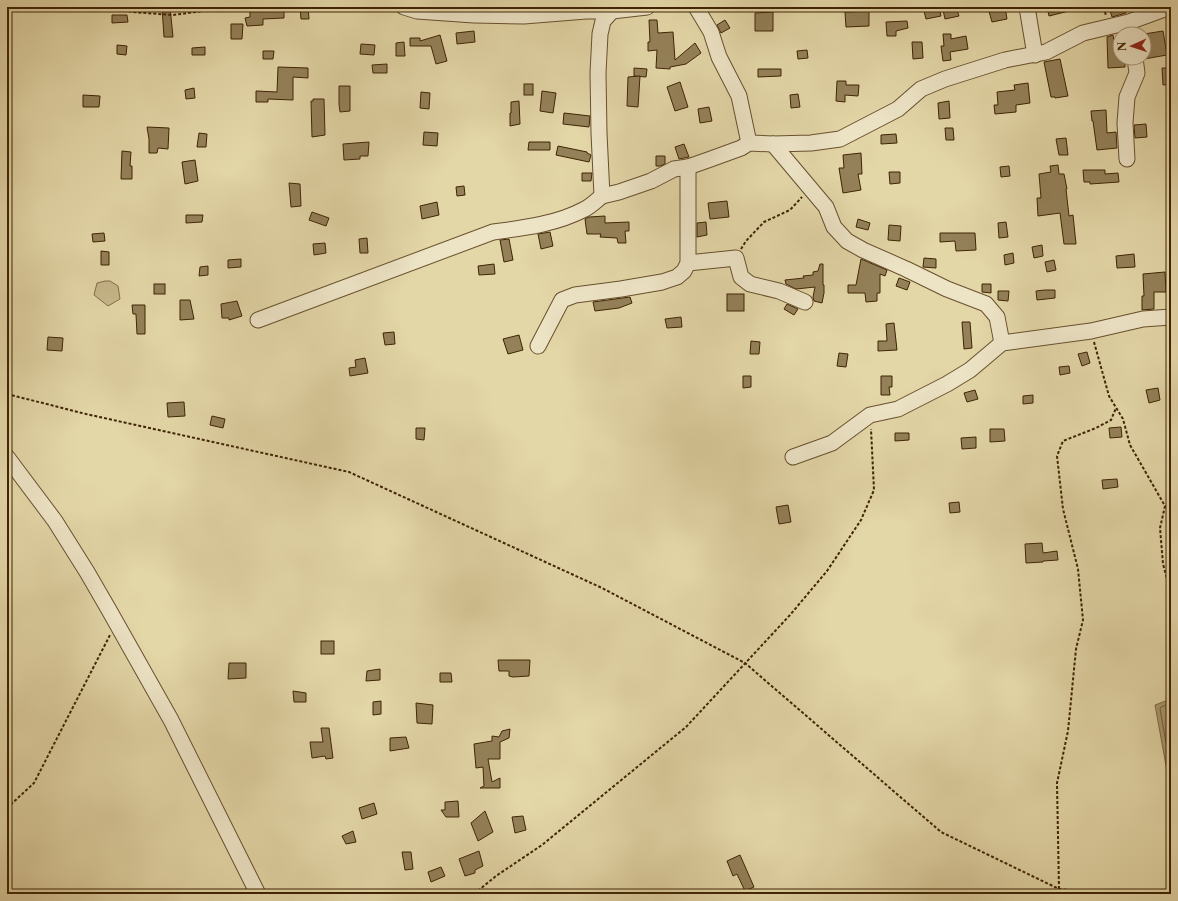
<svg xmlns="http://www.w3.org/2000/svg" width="1178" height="901" font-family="'Libre Caslon Text',serif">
  <rect width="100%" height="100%" fill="#e3d6a7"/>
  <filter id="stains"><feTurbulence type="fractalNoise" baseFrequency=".005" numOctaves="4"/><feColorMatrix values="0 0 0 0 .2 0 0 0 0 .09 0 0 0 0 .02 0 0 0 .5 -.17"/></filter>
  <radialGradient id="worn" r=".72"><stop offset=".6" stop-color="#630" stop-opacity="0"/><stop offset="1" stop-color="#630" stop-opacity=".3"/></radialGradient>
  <path fill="#c7b88b" stroke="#836e48" d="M105 281H110L118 286 120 299 108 306 94 295 97 283Z"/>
  <path fill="#ab9970" stroke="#806a45" d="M1171 699V793L1155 705Z"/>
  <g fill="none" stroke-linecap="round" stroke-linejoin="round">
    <path stroke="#755e3a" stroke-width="1" d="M1171 703 1161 707 1160 709 1171 770"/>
  </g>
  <g fill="#948159" stroke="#3f2405">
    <path d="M162 7H170L173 37H164Z"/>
    <path d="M250 7H284V18L263 19V25L247 26 245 18 250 17Z"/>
    <path d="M300 7H308L309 19H301Z"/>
    <path d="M923 7H939L941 16 926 19Z"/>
    <path d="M956 7 959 16 945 19 943 10Z"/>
    <path d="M993 7H1005L1007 19 992 22 988 8Z"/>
    <path d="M1047 7H1073V10L1049 16Z"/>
    <path d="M1109 7H1124L1126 13 1112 17Z"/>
    <path d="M869 11V26L846 27 845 12Z"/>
    <path d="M773 12V31H755V13Z"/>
    <path d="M112 15H127L128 22 112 23Z"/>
    <path d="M649 20H657L658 33 673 32 675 60 695 43 701 53 686 64 670 67V69L656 68 657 50 648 51V42H650Z"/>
    <path d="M725 20 730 28 721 33 717 25Z"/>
    <path d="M907 21 908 28 896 31V36H887L886 22Z"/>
    <path d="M231 24H243L242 39H231Z"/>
    <path d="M474 31 475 42 457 44 456 33Z"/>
    <path d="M1163 31 1167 55 1144 59V34Z"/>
    <path d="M943 34H951V39L966 36 968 49 950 52 951 60 943 61 941 46H944Z"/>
    <path d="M440 35 447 61 436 64 431 46H410V38H420V41Z"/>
    <path d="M1113 35 1115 47H1120V58H1125V67L1108 68 1107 37Z"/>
    <path d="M404 42 405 56H396V43Z"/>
    <path d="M912 42H922L923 58 913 59Z"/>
    <path d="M361 44 375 45 374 55 360 54Z"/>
    <path d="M117 45 127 46 126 55 117 54Z"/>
    <path d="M205 47V55H192V48Z"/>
    <path d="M807 50 808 58 798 59 797 51Z"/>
    <path d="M263 51H274L273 59H263Z"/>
    <path d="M1060 59 1068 96 1055 98V97H1051L1044 62Z"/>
    <path d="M387 64V73H373L372 65Z"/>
    <path d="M278 67 308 68V78L293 77V100L268 99V102H256V91L277 92Z"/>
    <path d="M634 68 647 69 646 77 634 76Z"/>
    <path d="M1162 68H1171V84L1163 85Z"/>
    <path d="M758 69H781V76L758 77Z"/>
    <path d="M640 76 638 107 627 106 628 77Z"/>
    <path d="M837 81H846V85H859L858 96 845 95V102L836 101Z"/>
    <path d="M680 82 688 107 675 111 667 87Z"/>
    <path d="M1028 83 1030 103 1016 105V112L995 114 994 105H998L997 92 1015 90 1014 85Z"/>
    <rect x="524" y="84" width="9" height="11"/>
    <path d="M339 86H350V111L340 112 339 104Z"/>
    <path d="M194 88 195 98 186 99 185 90Z"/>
    <path d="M542 91 556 93 553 113 540 111Z"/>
    <path d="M421 92 430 93 429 109 420 108Z"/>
    <path d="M798 94 800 107 791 108 790 95Z"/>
    <path d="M83 95 100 96 99 107H83Z"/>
    <path d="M313 99H324L325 135 312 137 311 101H313Z"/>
    <path d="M519 101 520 124 510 126V113H511V102Z"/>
    <path d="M949 101 950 118 939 119 938 103Z"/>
    <path d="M709 107 712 121 700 123 698 109Z"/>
    <path d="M1106 110 1107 133 1116 132 1117 148 1097 150 1093 121H1092L1091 111Z"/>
    <path d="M564 113 590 116 589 127 563 124Z"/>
    <path d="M1146 124 1147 137 1135 138 1134 125Z"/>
    <path d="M147 127 169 128 168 149 158 148 157 153H149V139Z"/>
    <path d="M945 128H953L954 140H946Z"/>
    <path d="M424 132 438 133 437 146 423 145Z"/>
    <path d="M199 133 207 134 206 147H197Z"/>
    <path d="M896 134 897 143 881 144V135Z"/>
    <path d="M1066 138 1068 155H1059L1056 139Z"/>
    <path d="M369 142 368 156H360V159L344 160 343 144Z"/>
    <path d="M529 142H550V150H528Z"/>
    <path d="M684 144 689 157 679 159 675 147Z"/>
    <path d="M558 146 587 152V153L591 155 589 162 556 155Z"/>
    <path d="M122 151 131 152 130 166H132V179H121Z"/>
    <path d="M861 153 862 174H858L861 190 843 193 839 168H844L843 155Z"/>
    <path d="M656 156H665V164L660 166H656Z"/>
    <path d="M195 160 198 181 185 184 182 162Z"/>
    <path d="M1058 165 1059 174H1064L1067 189H1066L1069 216 1073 215 1076 244H1064L1060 213 1038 216 1037 198H1041L1039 174 1051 172 1050 166Z"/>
    <path d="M1009 166 1010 176 1001 177 1000 167Z"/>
    <path d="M1083 170H1105V174L1118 173 1119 182 1090 184V182H1084Z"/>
    <path d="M889 172H900V183L890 184Z"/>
    <path d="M582 173H592L591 181H582Z"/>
    <path d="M289 183 300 184 301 206 291 207Z"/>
    <path d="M464 186 465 195 457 196 456 187Z"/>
    <path d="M727 201 729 217 710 219 708 203Z"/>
    <path d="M437 202 439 215 422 219 420 206Z"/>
    <path d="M312 212 329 218 326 226 309 220Z"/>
    <path d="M186 215H203L202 222 186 223Z"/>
    <path d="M605 216V223L629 222V231H625L626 243H618L617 238 600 237 601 234H587L585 219 589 217Z"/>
    <path d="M858 219 870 223 868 230 856 227Z"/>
    <path d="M706 222 707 235 697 237V223Z"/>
    <path d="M1006 222 1008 237 999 238 998 223Z"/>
    <path d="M889 225 901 226 900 241 888 240Z"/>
    <path d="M550 232 553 246 541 249 538 234Z"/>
    <path d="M104 233 105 241 93 242 92 234Z"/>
    <path d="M940 233H975L976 250 956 251 955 241 940 242Z"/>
    <path d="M367 238 368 253H360L359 239Z"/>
    <path d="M509 239 513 260 504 262 500 240Z"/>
    <path d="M325 243 326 253 314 255 313 244Z"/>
    <path d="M1042 245 1043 256 1034 258 1032 247Z"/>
    <path d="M101 251 109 252V265H101Z"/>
    <path d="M1013 253 1014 263 1005 265 1004 255Z"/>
    <path d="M1134 254 1135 267 1117 268 1116 256Z"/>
    <path d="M924 258 936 259V268L923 267Z"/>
    <path d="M241 259V267L228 268V260Z"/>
    <path d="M861 259 887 270 885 276 880 274V293H877V301L866 302 865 293H848V285H856Z"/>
    <path d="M1054 260 1056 270 1047 272 1045 262Z"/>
    <path d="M494 264 495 274 479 275 478 266Z"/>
    <path d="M820 264H823V285H824V293L822 303 814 301 813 297 815 287 796 289 786 284 785 280 804 278 803 276 813 275V272L818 271Z"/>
    <path d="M208 266V275L199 276 200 267Z"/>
    <path d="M1165 272 1166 292H1154V309L1142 310V296H1144L1143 274Z"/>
    <path d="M899 278 910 282 907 290 896 286Z"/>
    <rect x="154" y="284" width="11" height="10"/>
    <path d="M982 284H991V293L982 292Z"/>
    <path d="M1045 290H1055V298L1037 300 1036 291Z"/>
    <path d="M998 291H1009L1008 301 998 300Z"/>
    <rect x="727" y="294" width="17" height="17"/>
    <path d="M630 297 632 303 619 308 595 311 593 302Z"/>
    <path d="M180 300H190L194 319 180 320Z"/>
    <path d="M237 301 242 316 229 320V318H222L221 304Z"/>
    <path d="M787 304 798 309 794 315 784 309Z"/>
    <path d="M132 305H145V334H137L136 314H133Z"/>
    <path d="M681 317 682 327 667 328 665 319Z"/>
    <path d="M962 322H970L972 348 964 349Z"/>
    <path d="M894 323 897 350 878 351V341H887L886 324Z"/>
    <path d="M394 332 395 344 385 345 383 333Z"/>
    <path d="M519 335 523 350 508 354 503 339Z"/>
    <path d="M48 337 63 338 62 351 47 350Z"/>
    <path d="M751 341 760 342 759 354H750Z"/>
    <path d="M1087 352 1090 363 1082 366 1078 354Z"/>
    <path d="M839 353 848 354 846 367 837 366Z"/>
    <path d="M365 358 368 373 350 376 349 368 356 367 355 360Z"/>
    <path d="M1069 366 1070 373 1060 375 1059 367Z"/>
    <path d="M743 376H751V387L743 388Z"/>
    <path d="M881 376H892V387H889L890 395H881Z"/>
    <path d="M1158 388 1160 400 1149 403 1146 390Z"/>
    <path d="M975 390 978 399 967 402 964 393Z"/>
    <path d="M1033 395V403L1023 404V396Z"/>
    <path d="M184 402 185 416 168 417 167 403Z"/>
    <path d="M212 416 225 419 223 428 210 425Z"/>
    <path d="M1121 427 1122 437 1110 438 1109 428Z"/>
    <path d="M416 428H425L424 440 416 439Z"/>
    <path d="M990 429H1004L1005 441 990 442Z"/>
    <path d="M895 433H909V440L895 441Z"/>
    <path d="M976 437V448L962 449 961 438Z"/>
    <path d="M1117 479 1118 487 1103 489 1102 480Z"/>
    <path d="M959 502 960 512 950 513 949 503Z"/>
    <path d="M788 505 791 522 779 524 776 507Z"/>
    <path d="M1042 543 1043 553 1057 551 1058 560 1043 561V562L1026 563 1025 544Z"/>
    <rect x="321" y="641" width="13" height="13"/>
    <path d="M498 660H530L529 676 513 677 509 676V671H499Z"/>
    <path d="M229 663H246V678L228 679Z"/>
    <path d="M380 669V680L366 681 367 671Z"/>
    <path d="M440 673H451L452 682H440Z"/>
    <path d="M293 691 306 693V702H294Z"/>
    <path d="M381 701V714L373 715V702Z"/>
    <path d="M416 703 433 705 432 724 417 723Z"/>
    <path d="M321 728H329L333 758 326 759 325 756 312 758 310 742H323Z"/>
    <path d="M510 729 509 738 500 742V759H488L492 782 500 778V788H480L484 786 483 767 476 768 474 744 492 741V736L499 737 502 731Z"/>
    <path d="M406 737 409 748 390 751V738Z"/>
    <path d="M458 801 459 817H446L441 810H445V802Z"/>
    <path d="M374 803 377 814 362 819 359 808Z"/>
    <path d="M485 811 493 832 478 841 471 823Z"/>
    <path d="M523 816 526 830 515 833 512 817Z"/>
    <path d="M353 831 356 842 346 844 342 836Z"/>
    <path d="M479 851 483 866 475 870V873L465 876 459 859Z"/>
    <path d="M402 852H411L413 869 405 870Z"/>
    <path d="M740 855 754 887 745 891 737 874 733 876 727 861Z"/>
    <path d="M441 867 445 876 431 882 428 872Z"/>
  </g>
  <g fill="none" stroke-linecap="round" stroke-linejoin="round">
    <defs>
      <g id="minor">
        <path d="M404 7 417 11 474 15 524 16 586 11H612L647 7"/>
        <path d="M696 7 711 32 719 57 739 96 749 143"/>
        <path d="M1027 7 1035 55"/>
        <path d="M773 144 826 207 834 227 847 241 863 250 906 269 947 289 986 304 997 317 1002 343"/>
        <path d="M1127 159 1125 123 1127 97 1137 73 1135 58"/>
        <path d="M602 196 619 192 651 181 674 169 688 167 708 160 741 148 749 143 773 144 811 143 840 139 898 109 921 89 945 79 1005 60 1046 52 1083 33 1129 22 1170 7"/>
        <path d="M688 263 736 258 741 277 750 284 779 291 805 302"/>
        <path d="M258 320 493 232C524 228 557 224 585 209 591 206 597 200 602 196L599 133 598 73 600 34 603 21 612 11"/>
        <path d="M538 346 562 300 575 295 621 289 662 282 677 277 684 271 688 263V167"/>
        <path d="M7 457 55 521 87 572 109 610 171 720 258 894"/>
        <path d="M793 457 832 443 870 415 898 409 947 384 970 370 1002 343 1091 331 1143 319 1171 317"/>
      </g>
    </defs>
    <use href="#minor" stroke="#68502e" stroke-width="17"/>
    <g stroke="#3f2405" stroke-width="2" stroke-dasharray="3 2" stroke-linecap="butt">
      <path d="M114 7 132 12 173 15 203 11 221 10 228 7"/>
      <path d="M1104 7 1106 16"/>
      <path d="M741 249 746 241 764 222 790 210 802 197"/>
      <path d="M1094 342 1109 396 1123 419 1130 445 1165 506 1160 528 1163 564 1171 594"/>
      <path d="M7 394 86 414 349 472 602 588 745 663 941 832 1059 889 1103 894"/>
      <path d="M1165 506 1171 508"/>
      <path d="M7 808 34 783 110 635"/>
      <path d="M1059 889 1057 783 1068 731 1076 649 1083 620 1078 569 1063 509 1057 456 1063 441 1096 428 1111 420 1116 408"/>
      <path d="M474 894 496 876 542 845 686 727 790 615 827 571 861 520 874 490 871 429"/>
    </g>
    <use href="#minor" stroke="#ede4c6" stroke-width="15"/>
  </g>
  <rect width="1178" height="901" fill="none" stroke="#e3d6a7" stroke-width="24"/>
  <rect x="8" y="8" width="1162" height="885" fill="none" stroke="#3f2405" stroke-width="2"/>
  <rect x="12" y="12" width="1154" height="877" fill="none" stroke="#3f2405"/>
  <g transform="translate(1132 46) rotate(267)"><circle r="19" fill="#ede4c6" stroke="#a79779"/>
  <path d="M0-3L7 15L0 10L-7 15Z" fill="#8f2418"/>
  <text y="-6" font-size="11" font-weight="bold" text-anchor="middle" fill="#3f2405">N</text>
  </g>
  <rect width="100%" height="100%" filter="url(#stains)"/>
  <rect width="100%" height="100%" fill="url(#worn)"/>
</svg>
